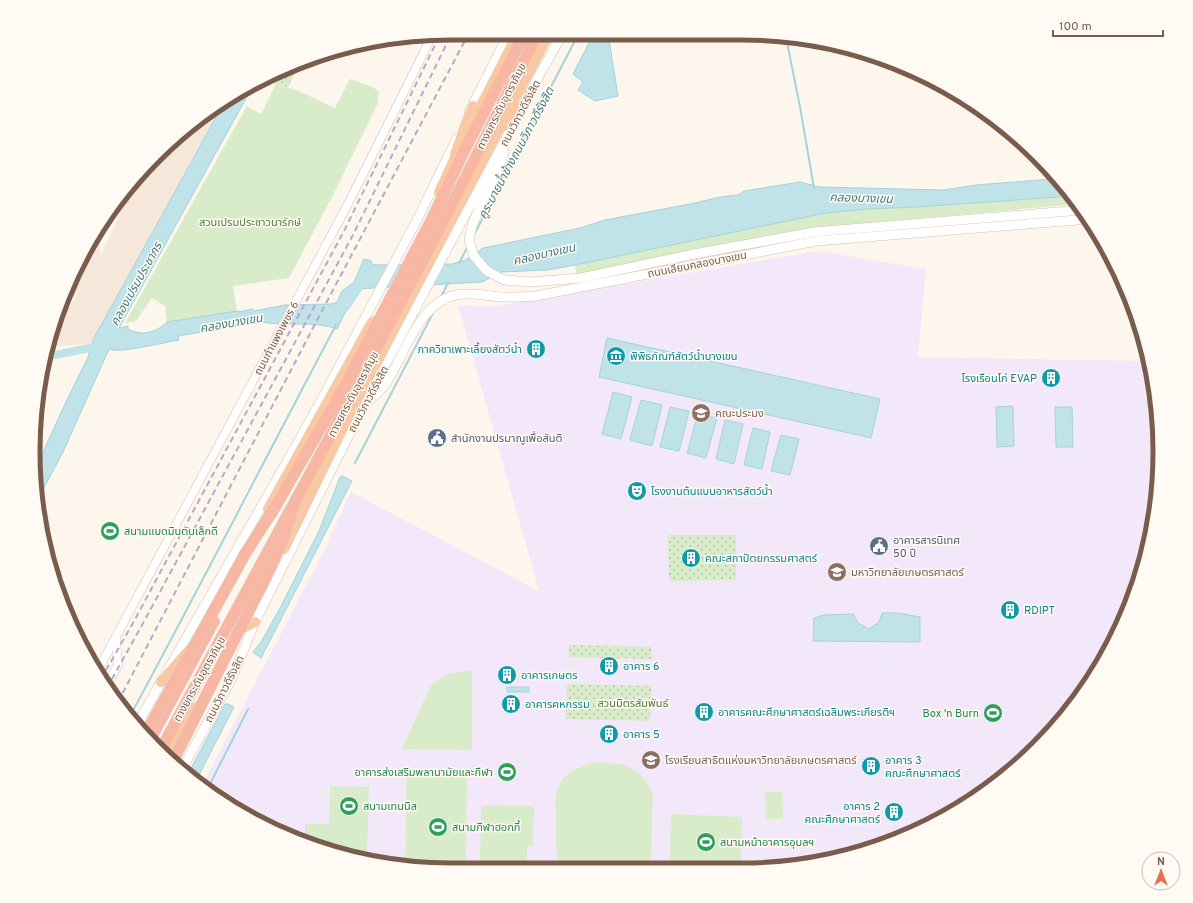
<svg xmlns="http://www.w3.org/2000/svg" width="1193" height="903" viewBox="0 0 1193 903" font-family="Overpass,'Noto Sans Thai',sans-serif">
<defs>
<pattern id="grass-dots" width="8" height="8" patternUnits="userSpaceOnUse"><rect width="8" height="8" fill="#d8ecc9"/><path d="M2 2h.1M6 6h.1" fill="none" stroke="#b4c2a5" stroke-width="1.8" stroke-linecap="round"/></pattern>
</defs>
<rect width="100%" height="100%" fill="#fdf6ec"/>
<polygon fill="#f5e8da" points="224,103 94,338 92,344 49,346 54,332 90,274 57,323 76,266 99,227 101,255 127,198 120,199 155,156"/>
<polygon fill="#f3e8fa" points="819,251 926,269 918,357 1149,361 1152,370 1160,451 1152,533 1128,611 1090,684 1038,747 974,799 901,838 796,866 397,866 292,838 219,800 202,785 323,553 351,492 539,591 458,305 489,307"/>
<g fill="url(#grass-dots)">
<polygon points="299,65 288,87 276,84 267,79"/>
<polygon points="668,535 736,535 736,580 669,581"/>
<polygon points="569,645 652,647 651,659 569,657"/>
<polygon points="567,684 651,686 650,721 566,719"/>
</g>
<g fill="#d8ecc9">
<polygon points="350,79 373,87 379,92 378,103 332,197 289,278 233,286 237,311 167,322 165,306 152,298 136,321 125,323 247,106 261,114 276,84 299,91 335,108"/>
<polygon points="1069,194 1077,204 869,223 797,232 577,276 575,265 826,213 867,209 917,207 1058,197"/>
<polygon points="472,670 472,750 402,749 431,685 448,674"/>
<path d="M599,762L625,765L636,771L646,781L653,795L651,857L646,866H560C555,850 556,838 556,820C556,811 554,798 557,790C564,771 582,765 599,762Z"/>
<polygon points="407,769 467,770 466,866 405,866"/>
<polygon points="330,786 369,787 367,859 305,842 305,824 329,824"/>
<polygon points="765,792 782,792 783,819 766,819"/>
<polygon points="481,805 534,806 533,846 527,846 527,866 480,866"/>
<polygon points="671,814 742,817 741,866 670,866"/>
</g>
<g fill="#bfe3e8" stroke="#a5d3da">
<polygon points="594,33 608,33 618,96 595,101 578,90 583,82 573,74"/>
<path d="M254,84L119,328L128,326V329C142,337 157,332 167,322L237,311V312L253,309L254,311L285,305L331,304L337,302L342,291L354,282L364,259L371,261L372,264L376,265L452,264L466,260L483,248L580,228L605,220L695,203L720,197L738,195L744,191L800,182L819,187L944,190L976,185L1040,180L1056,178L1069,194L1058,197L917,207L867,209L826,213L575,265L548,270L502,272L482,282L357,289L337,329C313,320 287,327 262,322L178,336L179,340C166,342 118,354 109,349L63,452L38,499L34,479L35,465L43,452L65,404L88,357L94,338L224,103L242,89Z"/>
<polygon points="607,338 880,399 871,438 599,377"/>
<polygon points="613,392 632,397 621,439 602,434"/>
<polygon points="641,400 662,405 652,446 630,440"/>
<polygon points="1013,406 1014,446 997,447 996,407"/>
<polygon points="670,407 689,411 679,451 660,447"/>
<polygon points="1055,407 1072,407 1073,447 1056,447"/>
<polygon points="698,414 717,418 706,458 687,453"/>
<polygon points="725,420 743,424 734,464 716,459"/>
<polygon points="753,428 770,432 762,469 744,465"/>
<polygon points="781,435 799,439 790,475 771,471"/>
<polygon points="343,476 352,481 261,658 253,652 261,642 280,608 319,531 340,477"/>
<polygon points="882,613 897,613 920,617 920,642 813,641 814,618 824,615 853,614 858,623 869,629 879,622"/>
<rect x="507" y="687" width="22" height="5"/>
<polygon points="225,704 228,704 234,707 196,781 188,774"/>
</g>
<g fill="none" stroke-linecap="round" stroke-linejoin="round">
<g stroke="#a5d3da" stroke-width="2">
<polyline points="786,37 800,107 814,188"/>
<polyline points="475,233 579,33"/>
<polyline points="459,263 468,246"/>
<polyline points="441,297 448,283"/>
<polyline points="355,463 433,313"/>
<path d="M130,716C200,587 267,455 336,325"/>
<polyline points="207,790 248,709"/>
</g>
<g stroke="#bfe3e8" stroke-width="8">
<polyline points="346,307 364,280"/>
<polyline points="45,357 100,346"/>
</g>
<defs>
<g id="tertiary">
<polyline points="97,672 348,204 432,36"/>
<polyline points="106,687 118,665 116,639"/>
</g>
<g id="secondary">
<polyline points="526,99 563,33"/>
<polyline points="469,112 509,33"/>
<polyline points="504,151 500,166 480,206 472,226 469,240 474,256 487,271 504,280 531,282 581,278 689,255 814,232 1082,210"/>
<path d="M369,401C374,396 380,391 384,386C405,357 417,303 456,295C471,292 487,296 502,297C513,297 524,297 536,296L816,241L1089,219"/>
<polyline points="137,725 161,682 284,467 323,397 419,216 457,138"/>
<polyline points="182,769 231,680 255,622 362,409 519,114"/>
</g>
<g id="trunk">
<polyline points="471,125 518,33"/>
<polyline points="507,126 530,93"/>
<polyline points="455,154 473,106"/>
<polyline points="439,192 459,149"/>
<polyline points="268,509 372,322"/>
<polyline points="284,549 350,414 549,33"/>
<polyline points="241,629 255,622"/>
<polyline points="161,682 190,649"/>
<polyline points="166,756 195,708"/>
</g>
<g id="motorway">
<polyline points="271,514 337,400 432,219 463,153 525,33"/>
<polyline points="150,740 214,621"/>
<polyline points="160,751 345,409 446,216 538,33"/>
</g>
</defs>
<use href="#tertiary" stroke="#d1beb0" stroke-width="9"/>
<use href="#secondary" stroke="#d6c0b0" stroke-width="10"/>
<use href="#trunk" stroke="#dad1cd" stroke-width="11"/>
<use href="#motorway" stroke="#dad1cd" stroke-width="12"/>
<use href="#tertiary" stroke="#fff" stroke-width="8"/>
<use href="#secondary" stroke="#fff" stroke-width="9"/>
<use href="#trunk" stroke="#f9c8a4" stroke-width="10"/>
<use href="#motorway" stroke="#f7b7a3" stroke-width="11"/>
<g stroke="#b9a8c9" stroke-width="2" stroke-dasharray="6 4" stroke-linecap="butt">
<polyline points="101,679 133,623 344,231 440,35"/>
<polyline points="107,688 141,627 353,235 452,33"/>
<polyline points="118,702 314,326 469,33"/>
</g>
<defs>
<g id="motorway-bridge">
<polyline points="145,735 245,554 275,507"/>
<polyline points="173,761 266,577 284,537 294,504"/>
</g>
</defs>
<use href="#motorway-bridge" stroke="#dad1cd" stroke-width="12" stroke-linecap="butt"/>
<use href="#motorway-bridge" stroke="#f7b7a3" stroke-width="11"/>
</g>
<defs>
<symbol id="building-disc" viewBox="-11 -11 22 22"><circle r="9.5" fill="#0f9aa8" stroke="#fffaf3"/><path d="M-4-6H4V6H1V3H-1V6H-4ZM-2.5-4.3h1.7v1.8h-1.7ZM.8-4.3h1.7v1.8H.8ZM-2.5-1h1.7V.8h-1.7ZM.8-1h1.7V.8H.8Z" fill="#fff"/></symbol>
<symbol id="museum-disc" viewBox="-11 -11 22 22"><circle r="9.5" fill="#0f9aa8" stroke="#fffaf3"/><path d="M0-6L6-3V-2H-6V-3ZM-5-1h2V3h-2ZM-1-1h2V3h-2ZM3-1h2V3H3ZM-6 4H6V6H-6Z" fill="#fff"/></symbol>
<symbol id="university-disc" viewBox="-11 -11 22 22"><circle r="9.5" fill="#8d6e63" stroke="#fffaf3"/><path d="M0-5L7-2L0 1L-7-2ZM-4 1L0 2.5L4 1V4Q0 6-4 4Z" fill="#fff"/></symbol>
<symbol id="civic-disc" viewBox="-11 -11 22 22"><circle r="9.5" fill="#5c6f8a" stroke="#fffaf3"/><path d="M-.6-6.5H3V-4.5H.6V-3L4-1V1h2V6H-6V1h2V-1L-.6-3ZM-1.2 2.5V6h2.4V2.5Z" fill="#fff"/></symbol>
<symbol id="theatre-disc" viewBox="-11 -11 22 22"><circle r="9.5" fill="#0f9aa8" stroke="#fffaf3"/><path d="M-5-5.5Q0-4 5-5.5V0Q5 5 0 6Q-5 5-5 0ZM-3.3-2.5H-1v1.5H-3.3ZM1-2.5H3.3v1.5H1ZM-2.8 1Q0 5.5 2.8 1Z" fill="#fff"/></symbol>
<symbol id="stadium-disc" viewBox="-11 -11 22 22"><circle r="9.5" fill="#2e9e5b" stroke="#fffaf3"/><path d="M0-5a6.5 5 0 1 0 0 10a6.5 5 0 1 0 0-10ZM-3.5-1.8h7v3.6h-7Z" fill="#fff"/></symbol>
<symbol id="school-disc" viewBox="-11 -11 22 22"><circle r="9.5" fill="#8d6e63" stroke="#fffaf3"/><path d="M0-5L7-2L0 1L-7-2ZM-4 1L0 2.5L4 1V4Q0 6-4 4Z" fill="#fff"/></symbol>
</defs>
<g fill-rule="evenodd">
<use href="#building-disc" x="525" y="338" width="22" height="22"/>
<use href="#museum-disc" x="605" y="345" width="22" height="22"/>
<use href="#building-disc" x="1040" y="367" width="22" height="22"/>
<use href="#university-disc" x="690" y="402" width="22" height="22"/>
<use href="#civic-disc" x="426" y="427" width="22" height="22"/>
<use href="#theatre-disc" x="626" y="480" width="22" height="22"/>
<use href="#stadium-disc" x="99" y="520" width="22" height="22"/>
<use href="#civic-disc" x="868" y="535" width="22" height="22"/>
<use href="#building-disc" x="680" y="547" width="22" height="22"/>
<use href="#university-disc" x="826" y="561" width="22" height="22"/>
<use href="#building-disc" x="999" y="599" width="22" height="22"/>
<use href="#building-disc" x="598" y="655" width="22" height="22"/>
<use href="#building-disc" x="496" y="664" width="22" height="22"/>
<use href="#building-disc" x="500" y="693" width="22" height="22"/>
<use href="#building-disc" x="693" y="701" width="22" height="22"/>
<use href="#stadium-disc" x="982" y="702" width="22" height="22"/>
<use href="#building-disc" x="598" y="723" width="22" height="22"/>
<use href="#school-disc" x="640" y="749" width="22" height="22"/>
<use href="#building-disc" x="860" y="755" width="22" height="22"/>
<use href="#stadium-disc" x="496" y="761" width="22" height="22"/>
<use href="#stadium-disc" x="338" y="795" width="22" height="22"/>
<use href="#building-disc" x="883" y="801" width="22" height="22"/>
<use href="#stadium-disc" x="427" y="816" width="22" height="22"/>
<use href="#stadium-disc" x="695" y="831" width="22" height="22"/>
</g>
<g text-anchor="middle" stroke-width="3" stroke-linejoin="round" paint-order="stroke">
<g font-size="11" fill="#7a5c4d" stroke="#fffaf3">
<text transform="translate(501 106) rotate(-63)" y="4">ทางยกระดับอุตราภิมุข</text>
<text transform="translate(520 113) rotate(-62)" y="4">ถนนวิภาวดีรังสิต</text>
<text transform="translate(697 264) rotate(-11)" y="4">ถนนเลียบคลองบางเขน</text>
<text transform="translate(276 338) rotate(-62)" y="4">ถนนกำแพงเพชร 6</text>
<text transform="translate(353 394) rotate(-62)" y="4">ทางยกระดับอุตราภิมุข</text>
<text transform="translate(368 399) rotate(-62)" y="4">ถนนวิภาวดีรังสิต</text>
<text transform="translate(199 679) rotate(-61)" y="4">ทางยกระดับอุตราภิมุข</text>
<text transform="translate(224 689) rotate(-63)" y="4">ถนนวิภาวดีรังสิต</text>
</g>
<g font-size="11" fill="#537a41" stroke="#fffaf3">
<text x="250" y="226">สวนเปรมประชาวนารักษ์</text>
<text x="633" y="707">สวนมิตรสัมพันธ์</text>
</g>
<g font-size="11" fill="#0d838f" stroke="#fffaf3" text-anchor="start">
<text x="522" y="353" text-anchor="end">ภาควิชาเพาะเลี้ยงสัตว์น้ำ</text>
<text x="630" y="360">พิพิธภัณฑ์สัตว์น้ำบางเขน</text>
<text x="1037" y="382" text-anchor="end">โรงเรือนไก่ EVAP</text>
<text x="651" y="495">โรงงานต้นแบบอาหารสัตว์น้ำ</text>
<text x="705" y="562">คณะสถาปัตยกรรมศาสตร์</text>
<text x="1024" y="614">RDIPT</text>
<text x="623" y="670">อาคาร 6</text>
<text x="521" y="679">อาคารเกษตร</text>
<text x="525" y="708">อาคารคหกรรม</text>
<text x="718" y="716">อาคารคณะศึกษาศาสตร์เฉลิมพระเกียรติฯ</text>
<text x="623" y="738">อาคาร 5</text>
<text x="885" y="764">อาคาร 3<tspan x="885" dy="13">คณะศึกษาศาสตร์</tspan></text>
<text x="880" y="810" text-anchor="end">อาคาร 2<tspan x="880" dy="13">คณะศึกษาศาสตร์</tspan></text>
</g>
<g font-size="11" fill="#785e54" stroke="#fffaf3" text-anchor="start">
<text x="715" y="417">คณะประมง</text>
<text x="851" y="576">มหาวิทยาลัยเกษตรศาสตร์</text>
<text x="665" y="764">โรงเรียนสาธิตแห่งมหาวิทยาลัยเกษตรศาสตร์</text>
</g>
<g font-size="11" fill="#4e5e75" stroke="#fffaf3" text-anchor="start">
<text x="451" y="442">สำนักงานปรมาณูเพื่อสันติ</text>
<text x="893" y="544">อาคารสารนิเทศ<tspan x="893" dy="13">50 ปี</tspan></text>
</g>
<g font-size="11" fill="#27864d" stroke="#fffaf3" text-anchor="start">
<text x="124" y="535">สนามแบดมินตันเล็กดี</text>
<text x="979" y="717" text-anchor="end">Box 'n Burn</text>
<text x="493" y="776" text-anchor="end">อาคารส่งเสริมพลานามัยและกีฬา</text>
<text x="363" y="810">สนามเทนนิส</text>
<text x="452" y="831">สนามกีฬาฮอกกี้</text>
<text x="720" y="846">สนามหน้าอาคารอุบลฯ</text>
</g>
<g font-size="12" font-style="italic" fill="#437c86" stroke="#fffaf3">
<text transform="translate(516 153) rotate(-62)" y="4">คูระบายน้ำข้างถนนวิภาวดีรังสิต</text>
<text transform="translate(861 198) rotate(2)" y="4">คลองบางเขน</text>
<text transform="translate(544 254) rotate(-13)" y="4">คลองบางเขน</text>
<text transform="translate(136 284) rotate(-61)" y="4">คลองเปรมประชากร</text>
<text transform="translate(231 323) rotate(-10)" y="4">คลองบางเขน</text>
</g>
</g>
<path d="M0 0H1193V903H0ZM451 40H742A411 411 0 0 1 1153 451V452A411 411 0 0 1 742 863H451A411 411 0 0 1 40 452V451A411 411 0 0 1 451 40Z" fill="#fffaf3" fill-rule="evenodd"/>
<path fill="none" stroke="#7a5c4d" stroke-width="5" d="M451 40H742A411 411 0 0 1 1153 451V452A411 411 0 0 1 742 863H451A411 411 0 0 1 40 452V451A411 411 0 0 1 451 40Z"/>
<g transform="translate(1161 871)"><circle r="19" fill="#fffaf3" stroke="#cabbb1"/>
<path d="M0-3L7 15L0 10L-7 15Z" fill="#e76f51"/>
<text y="-6" font-size="11" font-weight="bold" text-anchor="middle" fill="#7a5c4d">N</text>
</g>
<path d="M1053 30v6h110v-6" fill="none" stroke="#7a5c4d" stroke-width="2"/>
<text x="1059" y="30" font-size="12" fill="#7a5c4d" stroke="#fffaf3" stroke-width="3" paint-order="stroke">100 m</text>
</svg>
